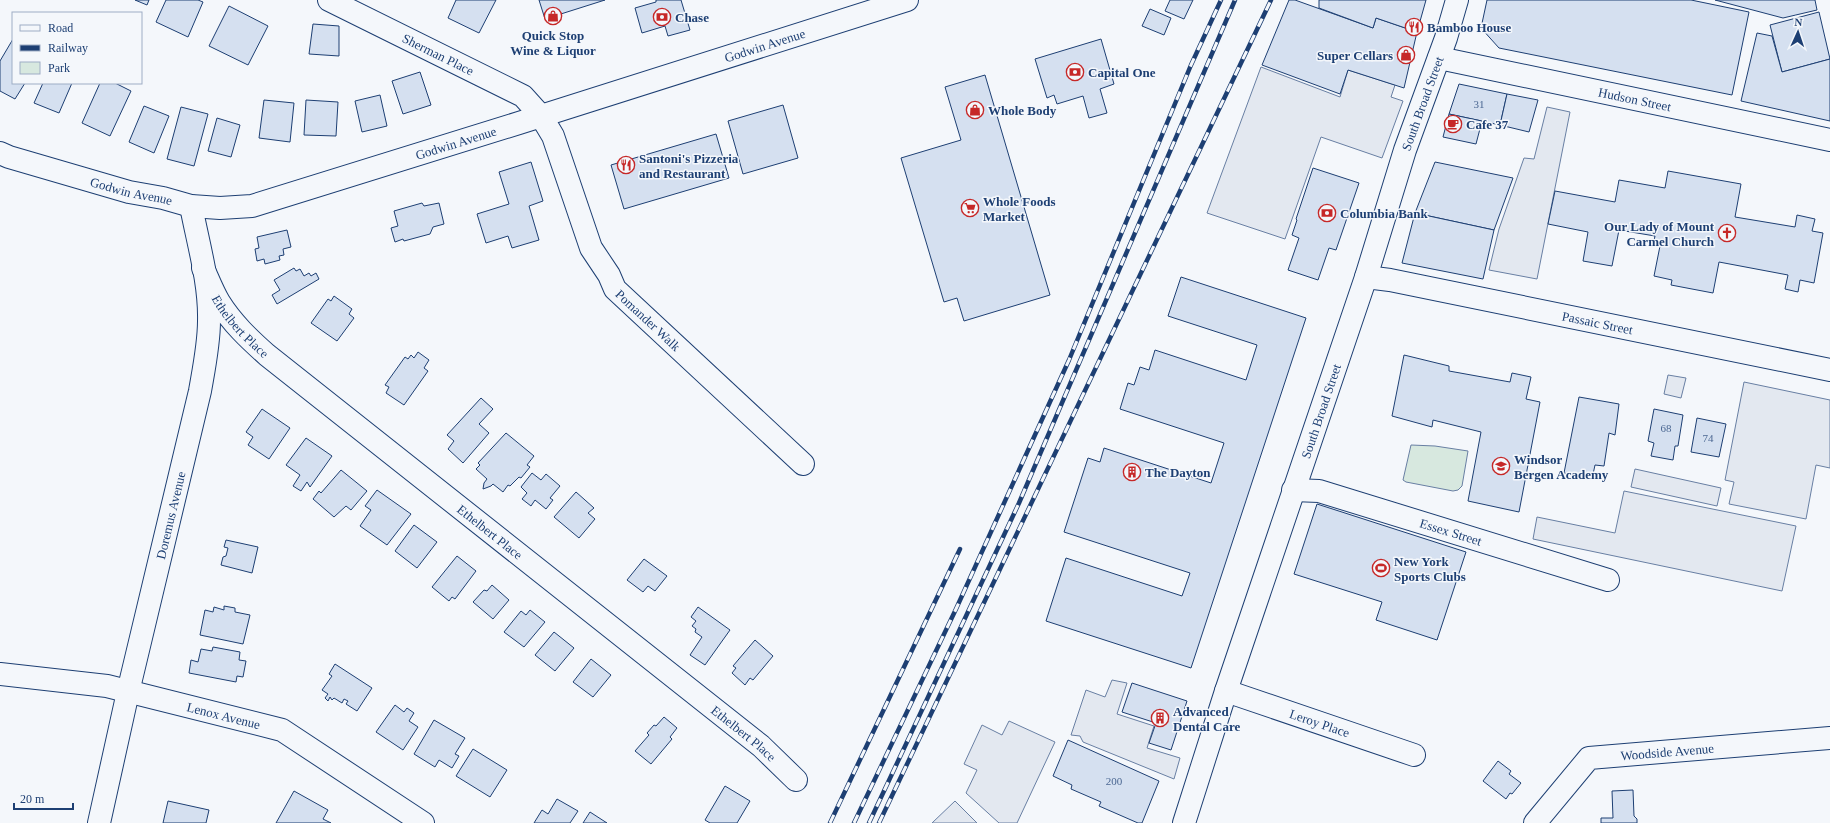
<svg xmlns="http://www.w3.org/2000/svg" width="1830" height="823" viewBox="0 0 1830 823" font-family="'Times New Roman',serif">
<rect width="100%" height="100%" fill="#f4f7fb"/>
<polygon fill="#d7e8df" stroke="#687fa3" points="1411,445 1435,446 1468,451 1462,486 1458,490 1453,491 1406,482 1403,480"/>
<g fill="#e3e8f0" stroke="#687fa3">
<polygon points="1261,67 1340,97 1348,70 1395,85 1391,97 1403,101 1382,158 1321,137 1285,239 1207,213"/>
<polygon points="1547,107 1570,112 1537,279 1489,270 1499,229 1524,158 1534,159"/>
<polygon points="1668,375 1686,378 1681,398 1664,394"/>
<polygon points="1744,382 1830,400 1830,468 1816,465 1806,519 1729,504 1734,482 1725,480"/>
<polygon points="1635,469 1721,488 1717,506 1631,487"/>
<polygon points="1624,491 1796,526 1782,591 1533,539 1537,517 1615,533"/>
<polygon points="1112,680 1127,683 1117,714 1154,726 1147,748 1180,758 1174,779 1083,742 1080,736 1071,735 1086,690 1105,697"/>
<polygon points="1009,721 1055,742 1017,823 999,823 966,793 977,770 964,764 982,725 1002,735"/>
<polygon points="955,801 977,823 932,823"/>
</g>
<g fill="#d5e0f0" stroke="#1d3f73">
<polygon points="135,0 149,0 147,5"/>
<polygon points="166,0 198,0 203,2 188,37 156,22"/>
<polygon points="456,0 496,0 479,33 448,18"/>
<polygon points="539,0 605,0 545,19"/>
<polygon points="656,0 681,0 690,30 668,36 665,26 642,33 635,8 656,2"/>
<polygon points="1170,0 1193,0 1184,19 1165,11"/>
<polygon points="1289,0 1295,0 1373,28 1376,18 1417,32 1404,88 1348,70 1340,94 1262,65"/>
<polygon points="1319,0 1426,0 1417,32 1376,18 1373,28 1319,8"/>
<polygon points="1487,0 1691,0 1749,12 1732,95 1499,48 1481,28"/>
<polygon points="1715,0 1815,0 1817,10 1783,18"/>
<polygon points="229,6 268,26 248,65 209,46"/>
<polygon points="1150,9 1171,18 1164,35 1142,26"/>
<polygon points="1819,12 1830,59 1782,72 1770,25"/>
<polygon points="313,24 339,26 339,56 309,54"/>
<polygon points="1757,33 1772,36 1782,72 1830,59 1830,121 1741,101"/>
<polygon points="13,39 13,83 25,83 15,99 0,91 0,61"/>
<polygon points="1101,39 1114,84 1100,89 1107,113 1089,118 1083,96 1057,104 1054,95 1047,98 1035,59"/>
<polygon points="420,72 431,105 403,114 392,81"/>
<polygon points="985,75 1050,295 964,321 957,298 944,302 901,158 961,140 945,87"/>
<polygon points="43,83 72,83 59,113 34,103"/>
<polygon points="100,83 115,83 131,91 110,136 82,123"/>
<polygon points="1459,84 1507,94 1500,125 1449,114"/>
<polygon points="1507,94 1538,100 1529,132 1500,125"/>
<polygon points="380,95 387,126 362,132 355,101"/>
<polygon points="264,100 294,103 290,142 259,138"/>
<polygon points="306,100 338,102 336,136 304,135"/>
<polygon points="783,105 798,158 743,174 728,121"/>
<polygon points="144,106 169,116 154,153 129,142"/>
<polygon points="181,107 208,114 194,166 167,159"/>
<polygon points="1449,114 1482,121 1476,144 1443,137"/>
<polygon points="217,118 240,125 231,157 208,151"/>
<polygon points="716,134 729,178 624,209 611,165"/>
<polygon points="531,162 543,201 529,206 539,240 512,248 508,236 486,243 477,214 509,204 499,172"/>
<polygon points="1435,162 1513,178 1494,230 1415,213"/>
<polygon points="1313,168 1359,183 1336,250 1329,248 1318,280 1288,270 1299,238 1292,235 1297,220 1296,219"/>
<polygon points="1668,171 1741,184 1735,217 1795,227 1797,215 1815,219 1812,231 1823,233 1814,283 1800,280 1798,292 1785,289 1788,275 1719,262 1713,293 1671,285 1672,280 1654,276 1660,246 1653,245 1655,236 1619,230 1612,266 1583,261 1588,232 1548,224 1555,191 1615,202 1619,180 1665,188"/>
<polygon points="422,203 424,206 439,203 444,224 433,227 430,234 404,241 403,239 395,242 391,228 398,226 394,211"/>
<polygon points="1415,213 1494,230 1483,279 1402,263"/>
<polygon points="287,230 291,247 283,249 284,255 279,256 280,260 265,264 264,259 257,261 255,249 259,248 257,237"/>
<polygon points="294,268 296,271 300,269 304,276 309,273 311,276 316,273 319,279 277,304 272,295 280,290 274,280"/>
<polygon points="1181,277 1306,318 1191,668 1046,621 1066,558 1182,596 1190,573 1064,532 1088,458 1100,462 1104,448 1211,483 1224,443 1120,409 1128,383 1134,385 1140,367 1149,370 1155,350 1246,380 1257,345 1168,316"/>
<polygon points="334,296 352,309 349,314 354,318 337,341 311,323 328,299 331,301"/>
<polygon points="418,352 429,360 424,368 428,371 404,405 386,393 389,387 385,385 405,357 408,359 411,355 414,358"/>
<polygon points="1404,355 1449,366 1449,371 1510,382 1512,373 1531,377 1526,399 1540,402 1519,512 1468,501 1481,432 1433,420 1432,427 1392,416"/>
<polygon points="1579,397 1619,404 1615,435 1609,433 1604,466 1595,465 1592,479 1564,473"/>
<polygon points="481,398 493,409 479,424 489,433 463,463 448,449 454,441 447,435"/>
<polygon points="262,409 290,428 269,459 248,445 253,437 246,432"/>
<polygon points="1654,409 1683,415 1678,446 1675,446 1673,460 1651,456 1654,443 1648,441"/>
<polygon points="1697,418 1726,424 1719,457 1691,452"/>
<polygon points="506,433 534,456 527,465 530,467 521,478 519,477 510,486 508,485 503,492 493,484 491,486 483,489 484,483 487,479 476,469 480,465 478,463"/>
<polygon points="306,438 332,456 310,487 307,482 301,491 293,486 300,475 286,465"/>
<polygon points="341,470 367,491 351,510 346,506 334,517 313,499 319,491 321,493"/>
<polygon points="532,473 541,480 546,474 560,486 550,498 553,500 546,509 535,500 531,506 522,499 527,493 521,487"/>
<polygon points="377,490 411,514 387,545 360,526 371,510 365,506"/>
<polygon points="576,492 594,508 588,513 595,519 579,538 554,517"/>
<polygon points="1317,504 1466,552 1437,640 1376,620 1382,602 1294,574"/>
<polygon points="414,525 437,542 417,568 395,551"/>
<polygon points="226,540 258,547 252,573 221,565 223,557 226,556 228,548 224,547"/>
<polygon points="457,556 476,571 455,599 452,597 449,601 432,587"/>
<polygon points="644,559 667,576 655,591 648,586 643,592 627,580"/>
<polygon points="492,585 509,600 493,619 473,602 484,590 487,591"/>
<polygon points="224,606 235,608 235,612 250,615 243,644 200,635 205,610 213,612 214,607 224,610"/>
<polygon points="698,607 730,630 705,665 690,655 702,637 695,632 696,629 692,626 696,621 691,617"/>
<polygon points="530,610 545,622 524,647 504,632 521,611 526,615"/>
<polygon points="554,632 574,648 555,671 535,655"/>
<polygon points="755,640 773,656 753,680 750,678 745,685 732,673 736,668 733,666"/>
<polygon points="213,647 240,652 239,660 246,661 243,677 237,676 236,682 189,673 191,660 198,662 201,649 212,651"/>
<polygon points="591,659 611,675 593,697 573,682"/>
<polygon points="335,664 372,688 357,711 346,704 348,701 344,699 342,703 334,698 332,700 330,697 328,701 325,698 328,694 322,690 332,676 329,674"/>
<polygon points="1132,683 1187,701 1171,750 1149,743 1156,723 1122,712"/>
<polygon points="395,705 404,712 407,708 414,713 409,721 418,727 403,750 376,732"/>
<polygon points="664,717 677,728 670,737 672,739 651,764 635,751 649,735 647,733 654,725 656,726"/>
<polygon points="434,720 465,738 455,754 459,756 452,768 439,760 435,767 414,754"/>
<polygon points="1068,740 1159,781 1142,823 1138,823 1099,806 1101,802 1071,789 1072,785 1053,776"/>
<polygon points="473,749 507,770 490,797 456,776"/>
<polygon points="1498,761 1511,771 1509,774 1521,783 1512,794 1510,793 1506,799 1483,781"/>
<polygon points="725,786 750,801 737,823 710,823 705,820"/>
<polygon points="1633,790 1634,816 1637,819 1637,823 1601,823 1601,818 1613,818 1612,791"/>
<polygon points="294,791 328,810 323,819 331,823 276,823"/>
<polygon points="557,799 578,811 570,823 534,823 542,810 548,814"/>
<polygon points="168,801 209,810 206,823 163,823"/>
<polygon points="590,812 607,823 583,823"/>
</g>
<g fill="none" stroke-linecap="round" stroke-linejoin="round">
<defs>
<g id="minor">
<path id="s1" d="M329,0L523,96L541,116L553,136L591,248L609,275L615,289L803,464"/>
<path id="s2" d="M1439,58L1830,140"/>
<path id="s3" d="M203,268C208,279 213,292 219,302C232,323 249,339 267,355L761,746L796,780"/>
<path id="s4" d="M1366,277L1390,280L1830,370"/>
<path id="s5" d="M1293,490L1319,491L1608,580"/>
<path id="s6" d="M0,674L107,686L282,730L423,823"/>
<path id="s7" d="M1226,691L1414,755"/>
<path id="s8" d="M99,823L128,692L200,391C204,368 209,344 209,321C210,283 198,243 191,206"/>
<path id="s9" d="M1184,823L1226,691L1366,277L1405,150L1446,38L1457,0"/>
<path id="s10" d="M1535,823L1589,758L1830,738"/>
</g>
<g id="major">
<path id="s11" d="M0,153L9,157L129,192L163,198L191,206L220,208L252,206L519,123L907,0"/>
</g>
</defs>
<use href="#minor" stroke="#1d3f73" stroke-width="24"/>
<use href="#major" stroke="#1d3f73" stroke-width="24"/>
<use href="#minor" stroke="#f4f7fb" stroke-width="22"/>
<use href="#major" stroke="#f4f7fb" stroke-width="22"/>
<defs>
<g id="rail">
<polyline points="830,823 960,549"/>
<polyline points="854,823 956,609 1069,360 1191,65 1221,0"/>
<polyline points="869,823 1019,503 1235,0"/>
<polyline points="879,823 1271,0"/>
</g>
</defs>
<use href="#rail" stroke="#1d3f73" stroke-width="4.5"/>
<use href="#rail" stroke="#f4f7fb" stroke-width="3" stroke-dasharray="9" stroke-linecap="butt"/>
</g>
<defs>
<symbol id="shop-ring" viewBox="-11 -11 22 22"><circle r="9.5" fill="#f4f7fb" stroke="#c62828" stroke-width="1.5"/><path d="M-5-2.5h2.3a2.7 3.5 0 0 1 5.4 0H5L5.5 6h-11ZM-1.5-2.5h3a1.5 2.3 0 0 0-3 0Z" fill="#c62828"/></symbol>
<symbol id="bank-ring" viewBox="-11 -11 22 22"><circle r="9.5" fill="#f4f7fb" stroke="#c62828" stroke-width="1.5"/><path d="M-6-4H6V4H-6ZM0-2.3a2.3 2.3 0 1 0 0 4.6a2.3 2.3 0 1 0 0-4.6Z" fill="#c62828"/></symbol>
<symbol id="restaurant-ring" viewBox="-11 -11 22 22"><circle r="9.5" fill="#f4f7fb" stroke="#c62828" stroke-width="1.5"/><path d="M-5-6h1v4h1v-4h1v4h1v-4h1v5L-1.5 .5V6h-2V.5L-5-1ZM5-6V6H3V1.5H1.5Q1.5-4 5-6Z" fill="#c62828"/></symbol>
<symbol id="cafe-ring" viewBox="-11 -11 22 22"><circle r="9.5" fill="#f4f7fb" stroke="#c62828" stroke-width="1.5"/><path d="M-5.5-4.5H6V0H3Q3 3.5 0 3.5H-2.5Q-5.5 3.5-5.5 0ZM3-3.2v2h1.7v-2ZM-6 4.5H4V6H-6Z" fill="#c62828"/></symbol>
<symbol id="supermarket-ring" viewBox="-11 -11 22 22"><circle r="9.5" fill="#f4f7fb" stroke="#c62828" stroke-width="1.5"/><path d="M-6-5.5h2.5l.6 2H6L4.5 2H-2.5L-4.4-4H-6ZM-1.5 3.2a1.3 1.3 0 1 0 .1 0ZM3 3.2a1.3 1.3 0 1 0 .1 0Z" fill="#c62828"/></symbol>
<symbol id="church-ring" viewBox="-11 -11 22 22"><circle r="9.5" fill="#f4f7fb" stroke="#c62828" stroke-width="1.5"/><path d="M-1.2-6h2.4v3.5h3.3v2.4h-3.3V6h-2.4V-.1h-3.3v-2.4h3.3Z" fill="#c62828"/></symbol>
<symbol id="school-ring" viewBox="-11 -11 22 22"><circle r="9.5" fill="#f4f7fb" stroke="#c62828" stroke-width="1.5"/><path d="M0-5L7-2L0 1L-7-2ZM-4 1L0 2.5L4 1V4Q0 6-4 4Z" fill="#c62828"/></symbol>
<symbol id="building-ring" viewBox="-11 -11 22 22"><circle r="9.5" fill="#f4f7fb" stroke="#c62828" stroke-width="1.5"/><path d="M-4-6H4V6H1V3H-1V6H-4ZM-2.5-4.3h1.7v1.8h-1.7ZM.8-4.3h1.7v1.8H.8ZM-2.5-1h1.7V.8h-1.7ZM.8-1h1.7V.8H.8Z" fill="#c62828"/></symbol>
<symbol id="stadium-ring" viewBox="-11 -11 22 22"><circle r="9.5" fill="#f4f7fb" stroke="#c62828" stroke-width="1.5"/><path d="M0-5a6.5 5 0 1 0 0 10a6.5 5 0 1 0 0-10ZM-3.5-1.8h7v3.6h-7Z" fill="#c62828"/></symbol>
</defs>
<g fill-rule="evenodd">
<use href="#shop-ring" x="543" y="6" width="20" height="20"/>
<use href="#bank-ring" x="652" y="7" width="20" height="20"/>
<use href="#restaurant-ring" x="1404" y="17" width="20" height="20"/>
<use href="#shop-ring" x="1396" y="45" width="20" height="20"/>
<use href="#bank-ring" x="1065" y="62" width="20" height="20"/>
<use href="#shop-ring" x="965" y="100" width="20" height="20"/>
<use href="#cafe-ring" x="1443" y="114" width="20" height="20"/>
<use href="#restaurant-ring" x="616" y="155" width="20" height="20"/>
<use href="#supermarket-ring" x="960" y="198" width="20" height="20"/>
<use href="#bank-ring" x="1317" y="203" width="20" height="20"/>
<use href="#church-ring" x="1717" y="223" width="20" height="20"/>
<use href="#school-ring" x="1491" y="456" width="20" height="20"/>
<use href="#building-ring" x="1122" y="462" width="20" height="20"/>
<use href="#stadium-ring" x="1371" y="558" width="20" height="20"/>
<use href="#building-ring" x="1150" y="708" width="20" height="20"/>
</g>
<g text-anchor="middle" stroke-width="3" stroke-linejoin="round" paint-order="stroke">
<g font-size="11" fill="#4b6792">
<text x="1479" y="108">31</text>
<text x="1666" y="432">68</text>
<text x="1708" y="442">74</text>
<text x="1114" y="785">200</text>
</g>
<g font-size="13" font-weight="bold" fill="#1d3f73" stroke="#f4f7fb" text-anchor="start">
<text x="675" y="22">Chase</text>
<text x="1427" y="32">Bamboo House</text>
<text x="553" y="40" text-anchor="middle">Quick Stop<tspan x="553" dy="15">Wine &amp; Liquor</tspan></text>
<text x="1393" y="60" text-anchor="end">Super Cellars</text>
<text x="1088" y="77">Capital One</text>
<text x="988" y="115">Whole Body</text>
<text x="1466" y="129">Cafe 37</text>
<text x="639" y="163">Santoni's Pizzeria<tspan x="639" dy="15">and Restaurant</tspan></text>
<text x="983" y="206">Whole Foods<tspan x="983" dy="15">Market</tspan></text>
<text x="1340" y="218">Columbia Bank</text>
<text x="1714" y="231" text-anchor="end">Our Lady of Mount<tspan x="1714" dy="15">Carmel Church</tspan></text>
<text x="1514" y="464">Windsor<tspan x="1514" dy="15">Bergen Academy</tspan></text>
<text x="1145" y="477">The Dayton</text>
<text x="1394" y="566">New York<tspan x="1394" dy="15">Sports Clubs</tspan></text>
<text x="1173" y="716">Advanced<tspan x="1173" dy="15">Dental Care</tspan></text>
</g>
<g font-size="13" fill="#1d3f73" stroke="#f4f7fb">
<text dy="5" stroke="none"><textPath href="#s11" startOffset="797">Godwin Avenue</textPath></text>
<text dy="5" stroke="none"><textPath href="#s1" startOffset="122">Sherman Place</textPath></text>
<text dy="5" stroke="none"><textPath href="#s2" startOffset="200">Hudson Street</textPath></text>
<text dy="5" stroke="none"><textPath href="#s9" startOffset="758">South Broad Street</textPath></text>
<text dy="5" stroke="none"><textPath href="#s11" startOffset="473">Godwin Avenue</textPath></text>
<text dy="5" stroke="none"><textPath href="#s11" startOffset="137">Godwin Avenue</textPath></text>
<text dy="5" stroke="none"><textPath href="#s1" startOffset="478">Pomander Walk</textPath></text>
<text dy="5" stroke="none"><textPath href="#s4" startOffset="236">Passaic Street</textPath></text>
<text dy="5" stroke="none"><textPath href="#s3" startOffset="70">Ethelbert Place</textPath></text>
<text dy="5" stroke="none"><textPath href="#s9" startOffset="434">South Broad Street</textPath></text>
<text dy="5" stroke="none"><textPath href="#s8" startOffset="316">Doremus Avenue</textPath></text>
<text dy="5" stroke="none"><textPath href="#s3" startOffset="394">Ethelbert Place</textPath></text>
<text dy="5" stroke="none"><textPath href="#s5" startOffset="164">Essex Street</textPath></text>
<text dy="5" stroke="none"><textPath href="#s6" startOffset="228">Lenox Avenue</textPath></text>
<text dy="5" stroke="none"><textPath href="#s7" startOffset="99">Leroy Place</textPath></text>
<text dy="5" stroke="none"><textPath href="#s3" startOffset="718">Ethelbert Place</textPath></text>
<text dy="5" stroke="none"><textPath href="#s10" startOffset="163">Woodside Avenue</textPath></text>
</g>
</g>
<rect x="12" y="12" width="130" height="72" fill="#f4f7fb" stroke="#9eadc5"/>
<rect x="20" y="25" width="20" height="6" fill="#f4f7fb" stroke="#9eadc5"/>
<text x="48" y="32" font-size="12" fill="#1d3f73">Road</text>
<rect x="20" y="45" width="20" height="6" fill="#1d3f73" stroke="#9eadc5"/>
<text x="48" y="52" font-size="12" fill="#1d3f73">Railway</text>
<rect x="20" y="62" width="20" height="12" fill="#d7e8df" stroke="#9eadc5"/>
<text x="48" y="72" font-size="12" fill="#1d3f73">Park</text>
<g transform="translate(1798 32) rotate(3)" stroke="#f4f7fb" stroke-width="3" paint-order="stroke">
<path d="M0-3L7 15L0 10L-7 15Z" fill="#1d3f73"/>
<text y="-6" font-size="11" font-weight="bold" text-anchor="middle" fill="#1d3f73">N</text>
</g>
<path d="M14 803v6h59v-6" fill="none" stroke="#1d3f73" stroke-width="2"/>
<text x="20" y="803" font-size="12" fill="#1d3f73" stroke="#f4f7fb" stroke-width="3" paint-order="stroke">20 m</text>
</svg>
